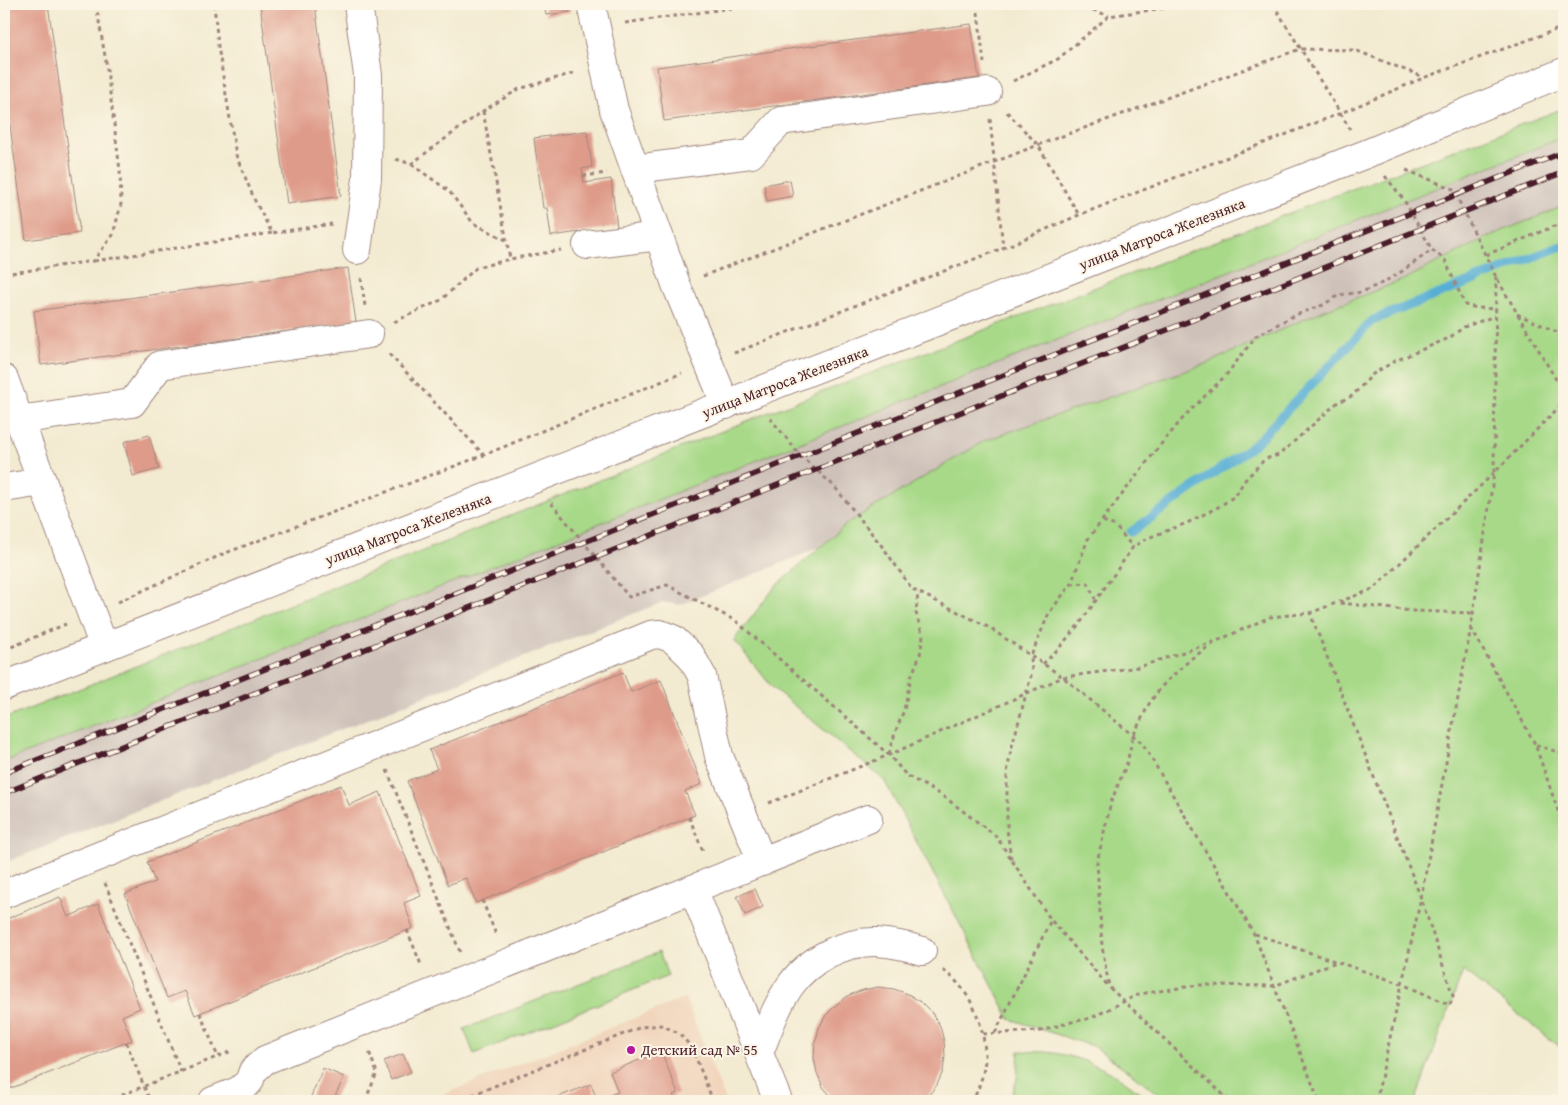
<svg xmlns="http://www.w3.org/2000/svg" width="1568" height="1105" viewBox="0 0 1568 1105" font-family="'Gentium Book Plus',serif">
<rect width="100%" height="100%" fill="#fcf5e5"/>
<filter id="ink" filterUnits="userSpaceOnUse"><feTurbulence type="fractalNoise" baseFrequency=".02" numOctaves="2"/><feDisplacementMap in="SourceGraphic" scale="10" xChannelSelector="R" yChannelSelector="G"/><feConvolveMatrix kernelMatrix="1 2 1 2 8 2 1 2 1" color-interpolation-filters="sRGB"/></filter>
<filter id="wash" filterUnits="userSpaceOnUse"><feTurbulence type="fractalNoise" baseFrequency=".0096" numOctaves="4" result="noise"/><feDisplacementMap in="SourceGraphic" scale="20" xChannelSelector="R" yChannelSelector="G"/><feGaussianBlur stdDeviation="1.12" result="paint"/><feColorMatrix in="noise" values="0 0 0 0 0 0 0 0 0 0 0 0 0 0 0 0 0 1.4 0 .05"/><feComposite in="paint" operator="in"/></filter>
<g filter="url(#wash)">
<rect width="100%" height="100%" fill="#f3ebd1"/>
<polygon fill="#f1d5bc" points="685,998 726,1101 427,1101"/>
<polygon fill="#cec1b9" points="1564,110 1564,240 680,605 663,602 4,863 4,726"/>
<g fill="#a7d988" stroke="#787c5a">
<polygon points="1564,108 1564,137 4,762 4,719 767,413"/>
<polygon points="1564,206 1564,1050 1463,971 1415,1101 1169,1101 1095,1047 1010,1019 884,780 772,687 734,640 775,587 849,522 986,440 1208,363 1322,311 1403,280 1492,235"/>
<polygon points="659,952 668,976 474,1054 464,1029"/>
<path d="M1019,1051C1030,1052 1043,1051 1054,1053C1088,1059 1124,1075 1148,1101H1010L1017,1079Z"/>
</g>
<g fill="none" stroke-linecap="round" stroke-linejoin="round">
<polyline stroke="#57aed4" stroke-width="9" points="1131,532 1255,444 1373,320 1564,245"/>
</g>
<g id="blocks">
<g fill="#df9b8a">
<polygon points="4,4 48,4 80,233 26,240 4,83"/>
<polygon points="260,4 315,4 341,196 287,204"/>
<polygon points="544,4 569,4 570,12 546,15"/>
<polygon points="971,24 979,78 664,121 657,67"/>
<polygon points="587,131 592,167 582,169 584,183 611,179 617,227 551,236 547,208 543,208 534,138"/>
<polygon points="790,180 793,196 767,201 764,185"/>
<polygon points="348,268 356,322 41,365 34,311"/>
<polygon points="149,435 159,469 133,476 124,442"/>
<polygon points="623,672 631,692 661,680 702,784 685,791 695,815 476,903 466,878 448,885 407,781 437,769 429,750"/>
<polygon points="341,785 349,805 380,792 421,896 404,903 413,928 195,1015 185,991 167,998 125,894 155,882 147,862"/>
<polygon points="755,889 763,907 745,915 737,896"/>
<polygon points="60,897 68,917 98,904 140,1008 122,1016 132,1040 4,1091 4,920"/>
<polygon points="878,987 894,989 908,994 921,1002 932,1013 940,1026 944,1041 945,1056 943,1071 937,1085 924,1101 835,1101 823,1087 817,1073 814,1058 815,1043 819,1028 826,1015 837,1004 849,995 863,990"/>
<polygon points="661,1051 678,1093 673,1095 676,1101 548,1101 591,1084 597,1100 618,1092 610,1072"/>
<polygon points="403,1054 411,1072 391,1080 384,1061"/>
<polygon points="323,1068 344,1077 333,1101 309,1101"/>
</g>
</g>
</g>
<g filter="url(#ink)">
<use href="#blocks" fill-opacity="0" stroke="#9e857e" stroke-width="1"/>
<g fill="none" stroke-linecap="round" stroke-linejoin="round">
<defs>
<g id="minor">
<polyline points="591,4 614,110 677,287 726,405"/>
<polyline points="635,169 751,154 781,121 987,92"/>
<polyline points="587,245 659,236"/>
<polyline points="357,250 367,179 368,75 358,4"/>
<polyline points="4,379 104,647"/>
<polyline points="19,420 132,403 160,365 369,334"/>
<polyline points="4,488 42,482"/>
<polyline points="4,686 1366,154 1564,72"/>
<polyline points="693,889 778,1101"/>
<polyline points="4,894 629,644 651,635 660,634 673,639 691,656 702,676 719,756 762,862"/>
<path d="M759,1053C768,1030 776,1006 790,986C808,960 844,941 876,942C892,943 907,946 922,951"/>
<polyline points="213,1101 238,1091 249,1082 253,1071 265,1060 868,819"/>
</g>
</defs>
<use href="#minor" stroke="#9e857e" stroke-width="30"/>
<g stroke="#9e857e" stroke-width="3" stroke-dasharray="4 4" stroke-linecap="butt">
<polyline points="214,4 218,46 236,155 255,201 272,233 332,224"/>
<polyline points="977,4 984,63"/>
<polyline points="1078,4 1109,16"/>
<polyline points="1273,4 1350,129"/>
<polyline points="1557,4 1558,10"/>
<polyline points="625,23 760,4"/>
<polyline points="1013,81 1058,59 1109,16 1192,4"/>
<polyline points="483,111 510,259"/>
<polyline points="1007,112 1038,145 1079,215"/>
<polyline points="990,119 1003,248"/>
<polyline points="396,159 411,164 449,191 473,223 508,241"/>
<polyline points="411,164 483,111 519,89 577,72"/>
<polyline points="1406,170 1453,189 1496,277 1561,388 1564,406"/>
<polyline points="583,176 607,173"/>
<polyline points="1385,176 1404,200 1432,250 1445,260 1465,305 1477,308 1495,309"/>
<polyline points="1486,255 1564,222"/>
<polyline points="94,261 272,233"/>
<polyline points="4,274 93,261 113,235 121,204 120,170 106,62 96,4"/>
<polyline points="703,276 1038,145 1300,49 1355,50 1423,77"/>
<polyline points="361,278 365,306"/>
<polyline points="1517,314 1564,335"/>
<polyline points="394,322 441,300 476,268 510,259 561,250"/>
<polyline points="734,353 1003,248 1079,215 1341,113 1423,78 1564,27"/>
<polyline points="389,354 484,455"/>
<polyline points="770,418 800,455 834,486 885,550 912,589 988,627 1063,677 1143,744 1254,934 1319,1101"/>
<polyline points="551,503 629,597 667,585 736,621 889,755 906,775 943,796 996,836 1051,920 1109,987"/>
<polyline points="1103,521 1115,526 1133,547"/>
<polyline points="1071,584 1088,583 1095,599"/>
<polyline points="118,602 223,554 484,455 682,373"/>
<polyline points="1340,603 1413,611 1473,613"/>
<polyline points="1471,628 1535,744 1564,828"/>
<polyline points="1214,643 1192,658 1164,684 1150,702 1133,736 1127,763 1111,802 1097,862 1102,946 1109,987 1230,1101"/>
<polyline points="4,650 66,624"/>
<polyline points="1043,664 1059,648 1081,622 1133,547 1148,538 1187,523 1220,506 1236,495 1244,481 1265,459 1279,455 1337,403 1352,396 1373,374 1395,361 1449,338 1464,327 1495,316"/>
<polyline points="1536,745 1564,754"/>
<polyline points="889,754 895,733 904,710 911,677 920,655 923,636 916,613 918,592"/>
<polyline points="387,770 460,952"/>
<polyline points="769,803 889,755 1063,677 1139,667 1219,640 1270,617 1310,613 1373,589 1494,473 1564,402"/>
<polyline points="689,817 704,854"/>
<polyline points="1011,859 1007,829 1007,773 1011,750 1032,672 1031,656 1049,613 1071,584 1088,539 1157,449 1184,417 1227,374 1256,336 1293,316 1323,305 1339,295 1362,292 1380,284 1398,274 1432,250"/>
<polyline points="105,883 181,1072"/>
<polyline points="482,900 497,937"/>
<polyline points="407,930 422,967"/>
<polyline points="1255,934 1402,984 1450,1005 1453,996 1421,898 1310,613"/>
<path d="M943,970C970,989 985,1024 985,1057C985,1072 979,1087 973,1101"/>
<polyline points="200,1013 218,1057"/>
<polyline points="995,1033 1051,920"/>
<polyline points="983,1034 1041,1031 1067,1023 1091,1018 1139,994 1199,985 1274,986 1336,962"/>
<polyline points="126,1042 150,1101"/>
<polyline points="107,1101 232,1051"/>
<polyline points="365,1101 377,1073 368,1049"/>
<polyline points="457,1101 641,1027 661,1025 679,1033 692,1048 713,1101"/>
<polyline points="1376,1101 1421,898 1471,627 1494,473 1496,277"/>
</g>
<use href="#minor" stroke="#fff" stroke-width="28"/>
<defs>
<g id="rail">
<polyline points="4,773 1564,152"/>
<polyline points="4,793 1564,172"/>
</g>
</defs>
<use href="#rail" stroke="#4a1f2b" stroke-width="5.5"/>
<use href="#rail" stroke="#fcf5e5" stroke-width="4" stroke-dasharray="11" stroke-linecap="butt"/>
</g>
</g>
<circle fill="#b5179e" stroke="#fcf5e5" stroke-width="2" cx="631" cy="1050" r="5"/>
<g text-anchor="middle" stroke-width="4" stroke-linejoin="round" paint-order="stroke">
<g font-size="15" fill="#4a1f2b" stroke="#fcf5e5">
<text transform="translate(1162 234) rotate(-21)" y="5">улица Матроса Железняка</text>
<text transform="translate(785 382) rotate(-21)" y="5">улица Матроса Железняка</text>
<text transform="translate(408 529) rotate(-21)" y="5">улица Матроса Железняка</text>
</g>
<g font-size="15" fill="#4a1f2b" stroke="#fcf5e5" text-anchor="start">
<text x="641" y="1055">Детский сад № 55</text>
</g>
</g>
<rect width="1568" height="1105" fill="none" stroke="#fcf5e5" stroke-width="20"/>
</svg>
